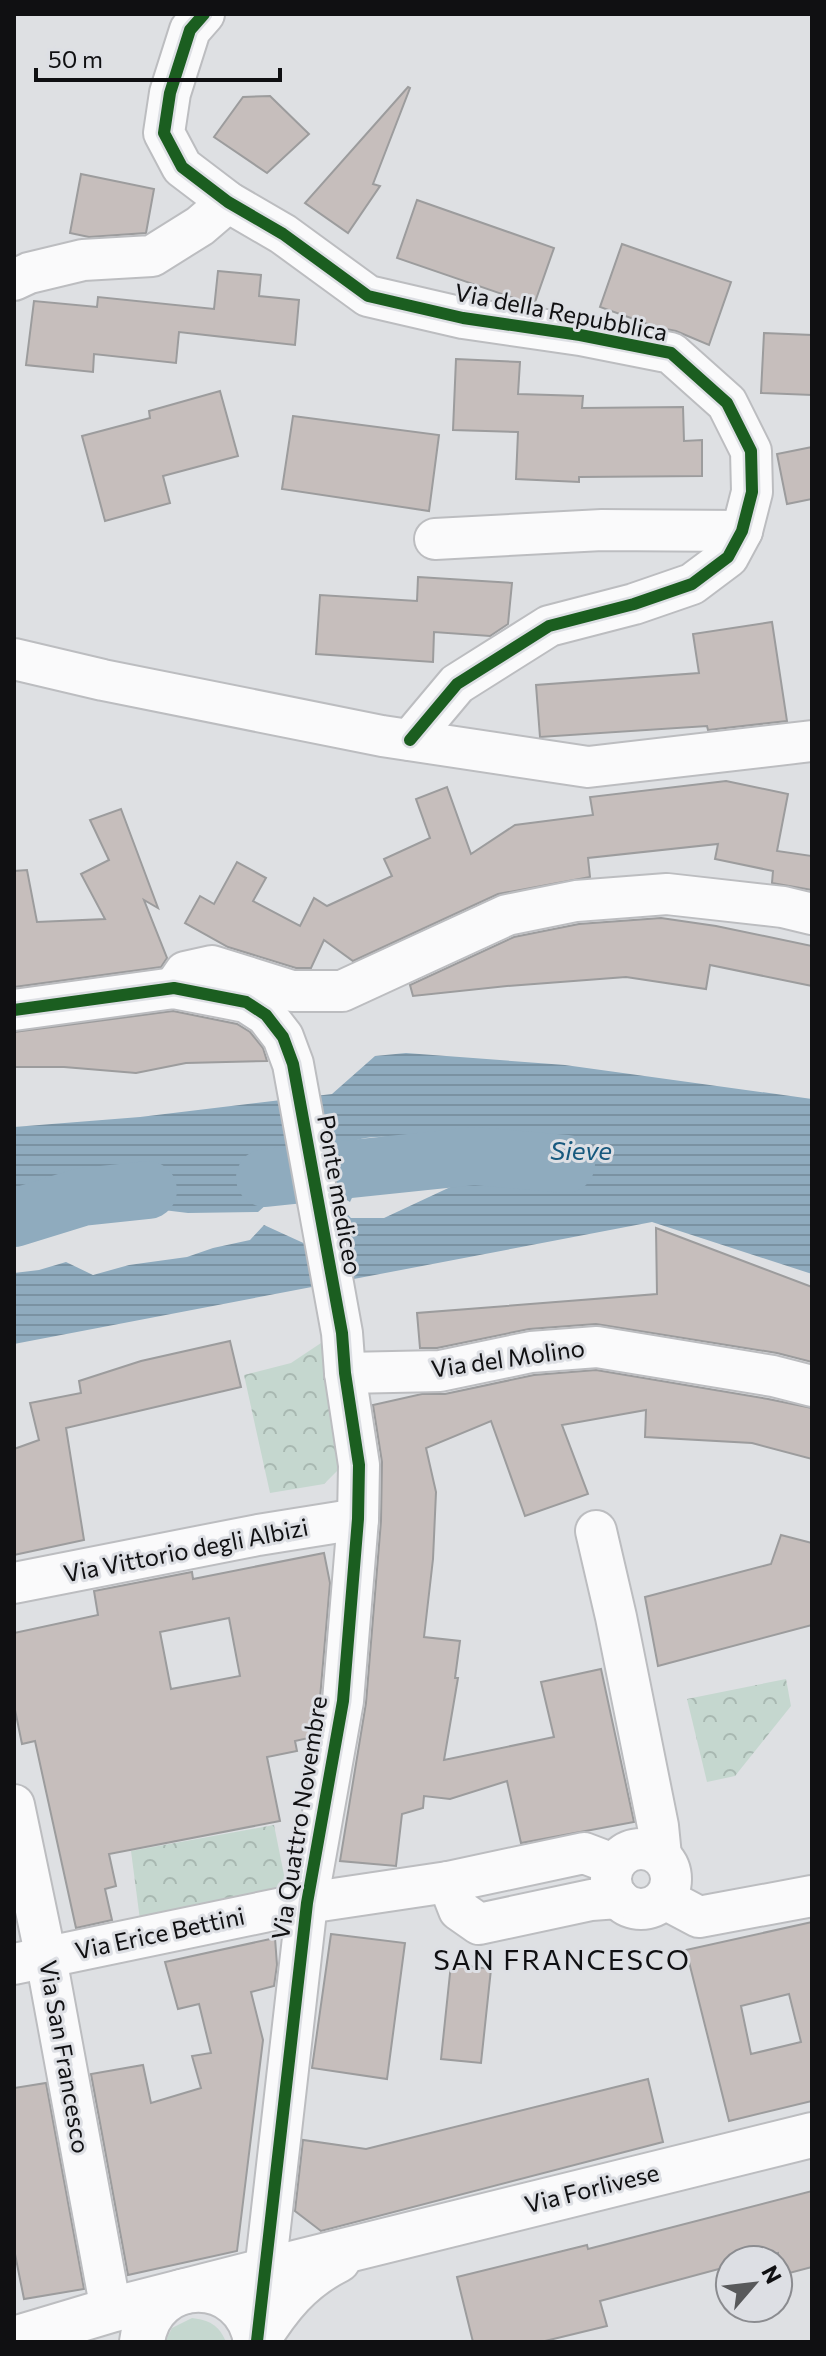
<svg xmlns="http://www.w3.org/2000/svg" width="826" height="2356" viewBox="0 0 826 2356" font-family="Commissioner,sans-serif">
<defs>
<pattern id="park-crowns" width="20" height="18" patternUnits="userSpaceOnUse" patternTransform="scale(2)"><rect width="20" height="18" fill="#c5d7cf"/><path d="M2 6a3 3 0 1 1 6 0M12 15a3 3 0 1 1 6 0" fill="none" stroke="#a8b8b1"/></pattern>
<pattern id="water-rules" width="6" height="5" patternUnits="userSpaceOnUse" patternTransform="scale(2)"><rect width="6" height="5" fill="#8fabbe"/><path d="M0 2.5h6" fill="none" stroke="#7a92a2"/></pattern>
</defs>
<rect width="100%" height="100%" fill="#dee0e3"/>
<path fill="#c5d7cf" d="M192,2318C209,2320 219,2325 226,2342H165L172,2328Z"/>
<g fill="url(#park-crowns)">
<polygon points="324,1341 341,1446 338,1470 324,1484 270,1493 244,1375 291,1363"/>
<polygon points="786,1679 791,1706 735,1776 707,1782 687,1699"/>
<polygon points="274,1825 286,1885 282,1890 140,1920 131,1851"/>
</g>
<path fill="url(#water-rules)" d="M406,1053L565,1065L812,1099V1274L652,1222L14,1344V1273L39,1270L66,1262L93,1275L129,1265L187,1257L213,1248L250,1240L264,1225L310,1246L342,1209L351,1218H384L474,1176L499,1171C493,1163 487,1153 480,1146C466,1133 427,1131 412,1140C384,1135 364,1135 338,1147L337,1162L359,1183L350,1202L302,1173L258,1212L188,1213L155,1209L86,1208L63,1199L14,1205V1127L140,1117L332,1094L375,1056Z"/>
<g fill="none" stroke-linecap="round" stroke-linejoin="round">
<g stroke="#8fabbe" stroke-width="58">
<polyline points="265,1178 475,1156 566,1164"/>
<polyline points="14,1218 82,1197 148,1190"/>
</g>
</g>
<g fill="#c6bebc" stroke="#9c9c9d" stroke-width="2" fill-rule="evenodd">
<polygon points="408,87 410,88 373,184 380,186 348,233 305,203"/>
<polygon points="270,96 309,134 267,173 214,137 243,97"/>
<polygon points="81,174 154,189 146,233 89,237 70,233"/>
<polygon points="417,200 554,248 534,305 397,258"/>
<polygon points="622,244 731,282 709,345 676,331 656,327 600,307"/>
<polygon points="218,271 261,275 259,296 299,300 295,345 179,332 176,363 94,354 93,372 26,365 34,301 97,307 98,297 214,309"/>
<polygon points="764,333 812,335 812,395 761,393"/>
<polygon points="456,359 520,362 518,394 583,396 582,408 683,407 684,441 702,440 702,476 579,477 579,482 516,479 518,432 453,430"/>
<polygon points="220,391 238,456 163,476 170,503 105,521 82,436 150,418 149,411"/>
<polygon points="293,416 439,435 429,511 282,489"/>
<polygon points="812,447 812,499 787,504 777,454"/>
<polygon points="418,577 512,583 508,624 490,636 434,632 433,662 316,654 320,595 417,601"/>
<polygon points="772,622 787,721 708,730 707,726 540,737 536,685 699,673 693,634"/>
<polygon points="726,781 788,794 777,851 812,856 812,890 772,883 773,871 715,859 718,844 588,858 590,877 498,894 353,961 324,940 311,968 296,968 228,947 185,923 200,896 214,904 237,862 266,878 253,901 300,926 314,898 327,906 392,876 384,859 430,838 416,799 447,787 471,854 515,825 593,815 590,797"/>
<polygon points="121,809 158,908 144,900 167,958 161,967 14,987 14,871 27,870 37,922 105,919 81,874 109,860 90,820"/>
<polygon points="661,918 716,926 812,946 812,986 710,965 706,989 626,977 507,986 413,996 410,985 514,937 579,924"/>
<polygon points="173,1011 237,1024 250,1032 263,1048 267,1061 186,1063 136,1073 64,1067 14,1067 14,1032"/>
<polygon points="656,1228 812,1287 812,1362 777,1353 596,1324 529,1329 437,1348 420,1348 417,1313 657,1294"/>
<polygon points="230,1341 241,1387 66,1428 84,1540 14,1555 14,1449 39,1440 30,1403 81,1393 79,1381 141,1361"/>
<polygon points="596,1370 768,1399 812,1408 812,1459 752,1443 645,1437 646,1410 562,1425 588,1494 525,1516 491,1421 426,1448 436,1492 433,1559 424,1637 460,1641 455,1678 458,1678 444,1760 554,1737 541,1682 601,1669 634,1822 521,1843 507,1781 450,1799 424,1796 423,1808 402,1814 396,1866 340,1861 366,1703 381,1521 382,1462 373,1405 422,1394 445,1394 534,1375"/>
<polygon points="781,1535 812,1543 812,1625 658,1666 645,1597 771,1564"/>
<path d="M324,1553L330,1583L320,1698L313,1737L295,1741L297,1751L267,1757L280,1821L109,1854L116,1886L105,1889L112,1920L76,1928L35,1741L22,1744L14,1705V1633L98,1615L94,1591L192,1572L193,1579ZM229,1618L240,1676L171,1689L160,1632Z"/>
<path d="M812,1922V2101L729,2121L686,1950ZM789,1994L801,2042L751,2054L741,2006Z"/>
<polygon points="331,1934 405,1943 387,2079 312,2068"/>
<polygon points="275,1938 277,1965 274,1986 251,1992 263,2040 237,2251 128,2275 91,2074 143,2065 151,2103 201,2088 192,2056 211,2053 199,2004 178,2009 165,1962"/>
<polygon points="451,1964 491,1969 481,2063 441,2059"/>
<polygon points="648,2079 663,2142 321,2231 295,2211 303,2140 366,2149"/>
<polygon points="46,2083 84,2289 24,2299 14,2249 14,2088"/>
<polygon points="812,2191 812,2267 778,2276 778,2253 751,2260 730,2260 730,2266 600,2301 607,2326 541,2342 473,2342 457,2277 587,2245 588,2249"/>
</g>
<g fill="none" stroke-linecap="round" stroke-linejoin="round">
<defs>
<g id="minor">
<polyline points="204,14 190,30 170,93 164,133 182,167 228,202 283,234 368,296 463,318 580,335 671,353 727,403 751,451 752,492 742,531 728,557 692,584 634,604 549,626 457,684 410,740"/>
<polyline points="14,280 29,273 83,260 152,256 200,226 228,202"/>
<polyline points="435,539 602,530 742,531"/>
<polyline points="14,659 103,680 382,736 588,767 812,741"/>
<polyline points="174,988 185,972 212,966 292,991 342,991 507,915 576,901 667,894 783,907 812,914"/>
<polyline points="14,1010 174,988 246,1002 266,1015 283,1037 293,1064 342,1333 345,1373 359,1465 358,1519 343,1701 307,1903 265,2271"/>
<polyline points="345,1373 440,1371 531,1352 597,1347 773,1376 812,1386"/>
<polyline points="596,1531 616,1617 658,1826 661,1856"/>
<polyline points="14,1583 258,1535 358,1519"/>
<polyline points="14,1805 46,1958 111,2310"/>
<circle cx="641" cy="1879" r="30"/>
<polyline points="448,1882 459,1910 479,1924 591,1900 618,1898"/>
<polyline points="665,1899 699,1917 812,1896"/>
<polyline points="14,1964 307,1903 448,1882 584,1853 613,1864"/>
</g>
<g id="tertiary">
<polyline points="14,2339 111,2310 283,2266 812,2135"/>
<path d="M257,2341C279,2306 300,2279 338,2260"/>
<path d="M142,2342C151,2272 246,2273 256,2342"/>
</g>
</defs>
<use href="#minor" stroke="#bcbdc0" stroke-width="44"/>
<use href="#tertiary" stroke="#bcbdc0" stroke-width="48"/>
<use href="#minor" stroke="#fafafb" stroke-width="40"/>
<use href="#tertiary" stroke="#fafafb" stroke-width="44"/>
<defs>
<g id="cycleway">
<polyline points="204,14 190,30 170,93 164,133 182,167 228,202 283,234 368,296 463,318 580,335 671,353 727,403 751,451 752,492 742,531 728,557 692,584 634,604 549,626 457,684 410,740"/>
<polyline points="14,1010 174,988 246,1002 266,1015 283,1037 293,1064 342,1333 345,1373 359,1465 358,1519 343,1701 307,1903 257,2341"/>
</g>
</defs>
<use href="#cycleway" stroke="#dddfe4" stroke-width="17"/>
<use href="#cycleway" stroke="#1b5e20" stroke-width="12"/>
</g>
<g text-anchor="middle" stroke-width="6" stroke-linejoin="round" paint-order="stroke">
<g font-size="24" fill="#101012" stroke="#dddfe4">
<text transform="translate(561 313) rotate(11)" y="8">Via della Repubblica</text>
<text transform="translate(339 1195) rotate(80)" y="8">Ponte mediceo</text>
<text transform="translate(508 1359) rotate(-8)" y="8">Via del Molino</text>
<text transform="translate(186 1551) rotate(-11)" y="8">Via Vittorio degli Albizi</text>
<text transform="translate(300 1818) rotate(-81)" y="8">Via Quattro Novembre</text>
<text transform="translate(160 1934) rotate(-12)" y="8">Via Erice Bettini</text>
<text transform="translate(64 2057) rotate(80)" y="8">Via San Francesco</text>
<text transform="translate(592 2189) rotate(-14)" y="8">Via Forlivese</text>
</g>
<g font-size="26" font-style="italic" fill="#17597e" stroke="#dddfe4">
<text x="581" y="1160">Sieve</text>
</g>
<g font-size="28" letter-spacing="2" fill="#101012" stroke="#dddfe4">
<text x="562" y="1970">SAN FRANCESCO</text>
</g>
</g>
<rect width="826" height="2356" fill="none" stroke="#101012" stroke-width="32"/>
<g transform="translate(754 2284) rotate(62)"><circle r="38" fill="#dddfe4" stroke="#8b8c90" stroke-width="2"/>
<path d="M0-6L14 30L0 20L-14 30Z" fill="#58595b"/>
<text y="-12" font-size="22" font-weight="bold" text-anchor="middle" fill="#101012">N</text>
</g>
<path d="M36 68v12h244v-12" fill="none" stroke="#101012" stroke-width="4"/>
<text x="48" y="68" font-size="24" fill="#101012" stroke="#dddfe4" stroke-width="6" paint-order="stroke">50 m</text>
</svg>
